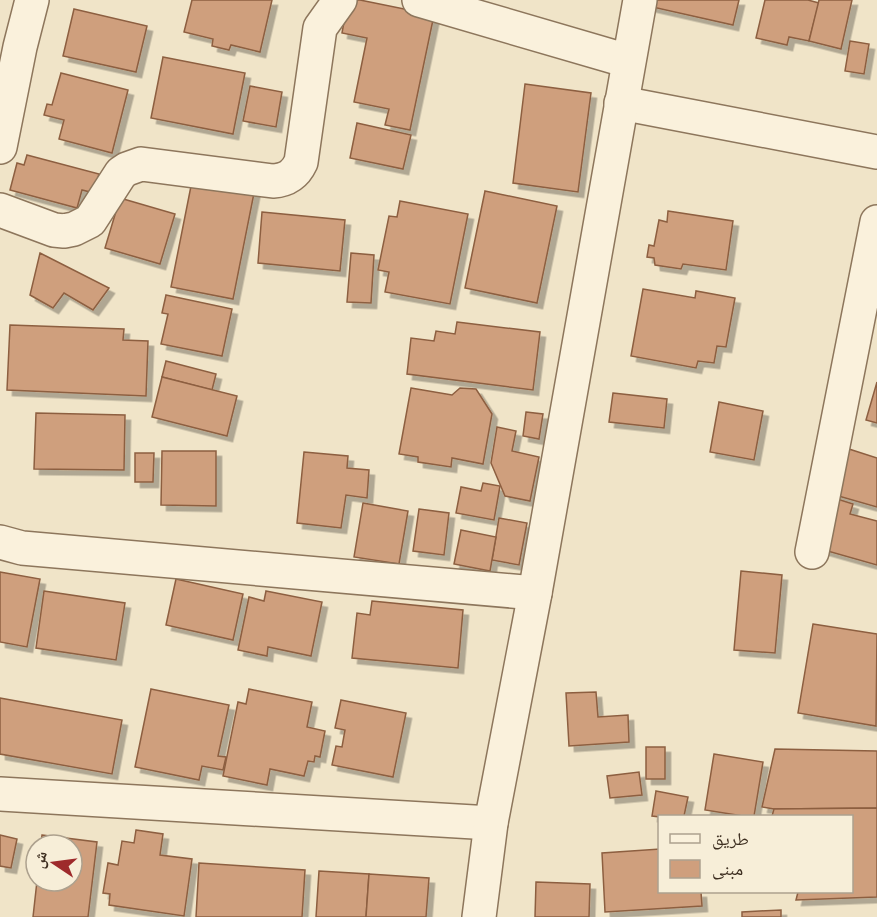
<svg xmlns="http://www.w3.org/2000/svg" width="877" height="917" viewBox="0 0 877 917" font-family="'Roboto Serif','Noto Naskh Arabic',serif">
<defs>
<filter id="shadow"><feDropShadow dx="5.5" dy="5.5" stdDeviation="0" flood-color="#0004"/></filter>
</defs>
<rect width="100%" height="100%" fill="#f0e4c8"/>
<g fill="#cf9f7d" stroke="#8d5f41" stroke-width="1.5" filter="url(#shadow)">
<polygon points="192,0 272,0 260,52 231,45 229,50 212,46 213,39 184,32"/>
<polygon points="348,0 360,0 434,15 410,130 385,125 389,109 354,102 367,38 342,33"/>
<polygon points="649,0 739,0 733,25 648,6"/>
<polygon points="765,0 808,0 819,3 809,41 789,37 787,45 756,38"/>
<polygon points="819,0 852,0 841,49 809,41"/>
<polygon points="74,9 147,26 136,72 63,56"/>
<polygon points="850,41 869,44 864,74 845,71"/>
<polygon points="163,57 245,73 233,134 151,118"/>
<polygon points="61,73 128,90 112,153 59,139 64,120 44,115 47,104 52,105"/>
<polygon points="525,84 591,93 578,192 513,183"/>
<polygon points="250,86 282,92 276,127 243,121"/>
<polygon points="357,123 411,135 403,169 350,158"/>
<polygon points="27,155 99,174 94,193 82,190 77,208 10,190 17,163 24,165"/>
<polygon points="193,176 255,188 233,299 171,287"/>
<polygon points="485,191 557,206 537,303 465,288"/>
<polygon points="120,198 175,214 160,264 105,248"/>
<polygon points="400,201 468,214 450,304 385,292 389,272 378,270 389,216 397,217"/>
<polygon points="668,211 733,221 726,270 683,264 681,269 655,265 654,258 647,257 649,245 654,246 659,220 667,222"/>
<polygon points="262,212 345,220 340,271 258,263"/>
<polygon points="40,253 109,288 93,310 64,293 53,308 30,295"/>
<polygon points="351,253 374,255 371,303 347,302"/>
<polygon points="643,289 695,298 696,291 735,298 726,347 717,346 714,363 698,361 696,368 631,356"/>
<polygon points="166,295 232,309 222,356 161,344 168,314 162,313"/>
<polygon points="457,322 540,332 533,390 407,374 411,338 434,341 436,331 455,334"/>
<polygon points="10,325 124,329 123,340 148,341 146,396 7,390"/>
<polygon points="166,361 216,374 212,390 162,377"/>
<polygon points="162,377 237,396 227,436 152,417"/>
<polygon points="877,382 877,423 866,420"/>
<polygon points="411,388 452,395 460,388 476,389 492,414 483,464 452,458 451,467 418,462 418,457 399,454"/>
<polygon points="613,393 667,399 664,428 609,422"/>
<polygon points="719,402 763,411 754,460 710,452"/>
<polygon points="526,412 543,414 539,439 523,436"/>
<polygon points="36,413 125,415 124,470 34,469"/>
<polygon points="497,427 516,431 512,451 539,457 530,501 505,496 491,463"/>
<polygon points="849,449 877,458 877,507 835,495"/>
<polygon points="162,451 216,451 216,506 161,505"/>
<polygon points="304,452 348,456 347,468 369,470 367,498 346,495 341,528 297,523"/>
<polygon points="135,453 154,453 153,482 135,482"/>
<polygon points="483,483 500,486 494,520 456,513 461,487 481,491"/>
<polygon points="834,498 853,504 850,514 877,521 877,565 817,548"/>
<polygon points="363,503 408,511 399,564 354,557"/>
<polygon points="419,509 449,513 444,555 413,551"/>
<polygon points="499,518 527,523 519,565 492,560"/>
<polygon points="461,530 496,537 490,571 454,564"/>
<polygon points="741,571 782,575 775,653 734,650"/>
<polygon points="0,572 40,579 27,647 0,642"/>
<polygon points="176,579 243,594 233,640 166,625"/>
<polygon points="44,591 125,603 116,660 36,648"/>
<polygon points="266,591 322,602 311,656 268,647 267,656 238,650 249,597 264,601"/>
<polygon points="372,601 463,610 458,668 352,658 357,613 370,615"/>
<polygon points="813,624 877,634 876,726 798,713"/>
<polygon points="151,689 229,705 218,756 226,757 223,770 202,766 199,780 135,767"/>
<polygon points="249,689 312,702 307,727 325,731 320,757 315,756 314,762 308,761 304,776 270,769 267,785 223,776 238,702 246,704"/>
<polygon points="596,692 598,717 628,715 629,742 569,746 566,693"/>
<polygon points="0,698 122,720 112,774 0,754"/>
<polygon points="341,700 406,713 393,777 332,765 336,746 342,747 345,730 335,728"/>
<rect x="646" y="747" width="19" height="32"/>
<polygon points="775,749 877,751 877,808 774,809 762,807"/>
<polygon points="714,754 763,762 754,816 743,816 705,810"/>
<polygon points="639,772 642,795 610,798 607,776"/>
<polygon points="656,791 688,797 684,816 660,817 652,816"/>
<polygon points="877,808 877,897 796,900 798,892 852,892 852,816 772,816 774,809"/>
<polygon points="136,830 163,834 160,855 192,859 184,916 109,905 110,894 103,893 108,863 118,865 122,841 134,843"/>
<polygon points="0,835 17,839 11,868 0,866"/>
<polygon points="42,835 97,842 88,917 33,917 37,881 72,881 72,845 41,845"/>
<polygon points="660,849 660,892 701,892 702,906 605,912 602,853"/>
<polygon points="199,863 305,870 302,917 196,917"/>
<polygon points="319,871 369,874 366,917 316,917"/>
<polygon points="369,874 429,878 426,917 366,917"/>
<polygon points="536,882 590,884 589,917 535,917"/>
<polygon points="781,910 781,917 742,917 742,912"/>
</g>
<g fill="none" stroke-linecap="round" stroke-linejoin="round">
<defs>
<g id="minor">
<polyline points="419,0 628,61"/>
<polyline points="621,103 877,152"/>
<polyline points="0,147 20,47 32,0"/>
<path d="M0,210L54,230L64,231L74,229L90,221L121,173L127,169L141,164L273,181C287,180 295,175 301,162L320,28L340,0"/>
<polyline points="0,542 22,548 535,593"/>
<polyline points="812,552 877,222"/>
<polyline points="0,794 491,823"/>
<polyline points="479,917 491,823 535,593 640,0"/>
</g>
</defs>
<use href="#minor" stroke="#8d765c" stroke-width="36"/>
<use href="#minor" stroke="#faf1dc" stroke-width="33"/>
</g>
<rect x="658" y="815" width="195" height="78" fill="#f7eed8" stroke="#ada18e" stroke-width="1.5"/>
<rect x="670" y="834" width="30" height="9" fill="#faf1dc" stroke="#ada18e" stroke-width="1.5"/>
<text x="712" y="845" font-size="18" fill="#3d2e20">طريق</text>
<rect x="670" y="860" width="30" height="18" fill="#cf9f7d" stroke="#ada18e" stroke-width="1.5"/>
<text x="712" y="875" font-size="18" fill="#3d2e20">مبنى</text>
<g transform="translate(54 863) rotate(283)"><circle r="28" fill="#f7eed8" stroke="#ada18e" stroke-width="1.5"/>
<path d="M0-4.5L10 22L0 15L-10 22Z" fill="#9e2a2b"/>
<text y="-9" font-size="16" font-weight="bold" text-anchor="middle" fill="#3d2e20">ش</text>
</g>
</svg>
